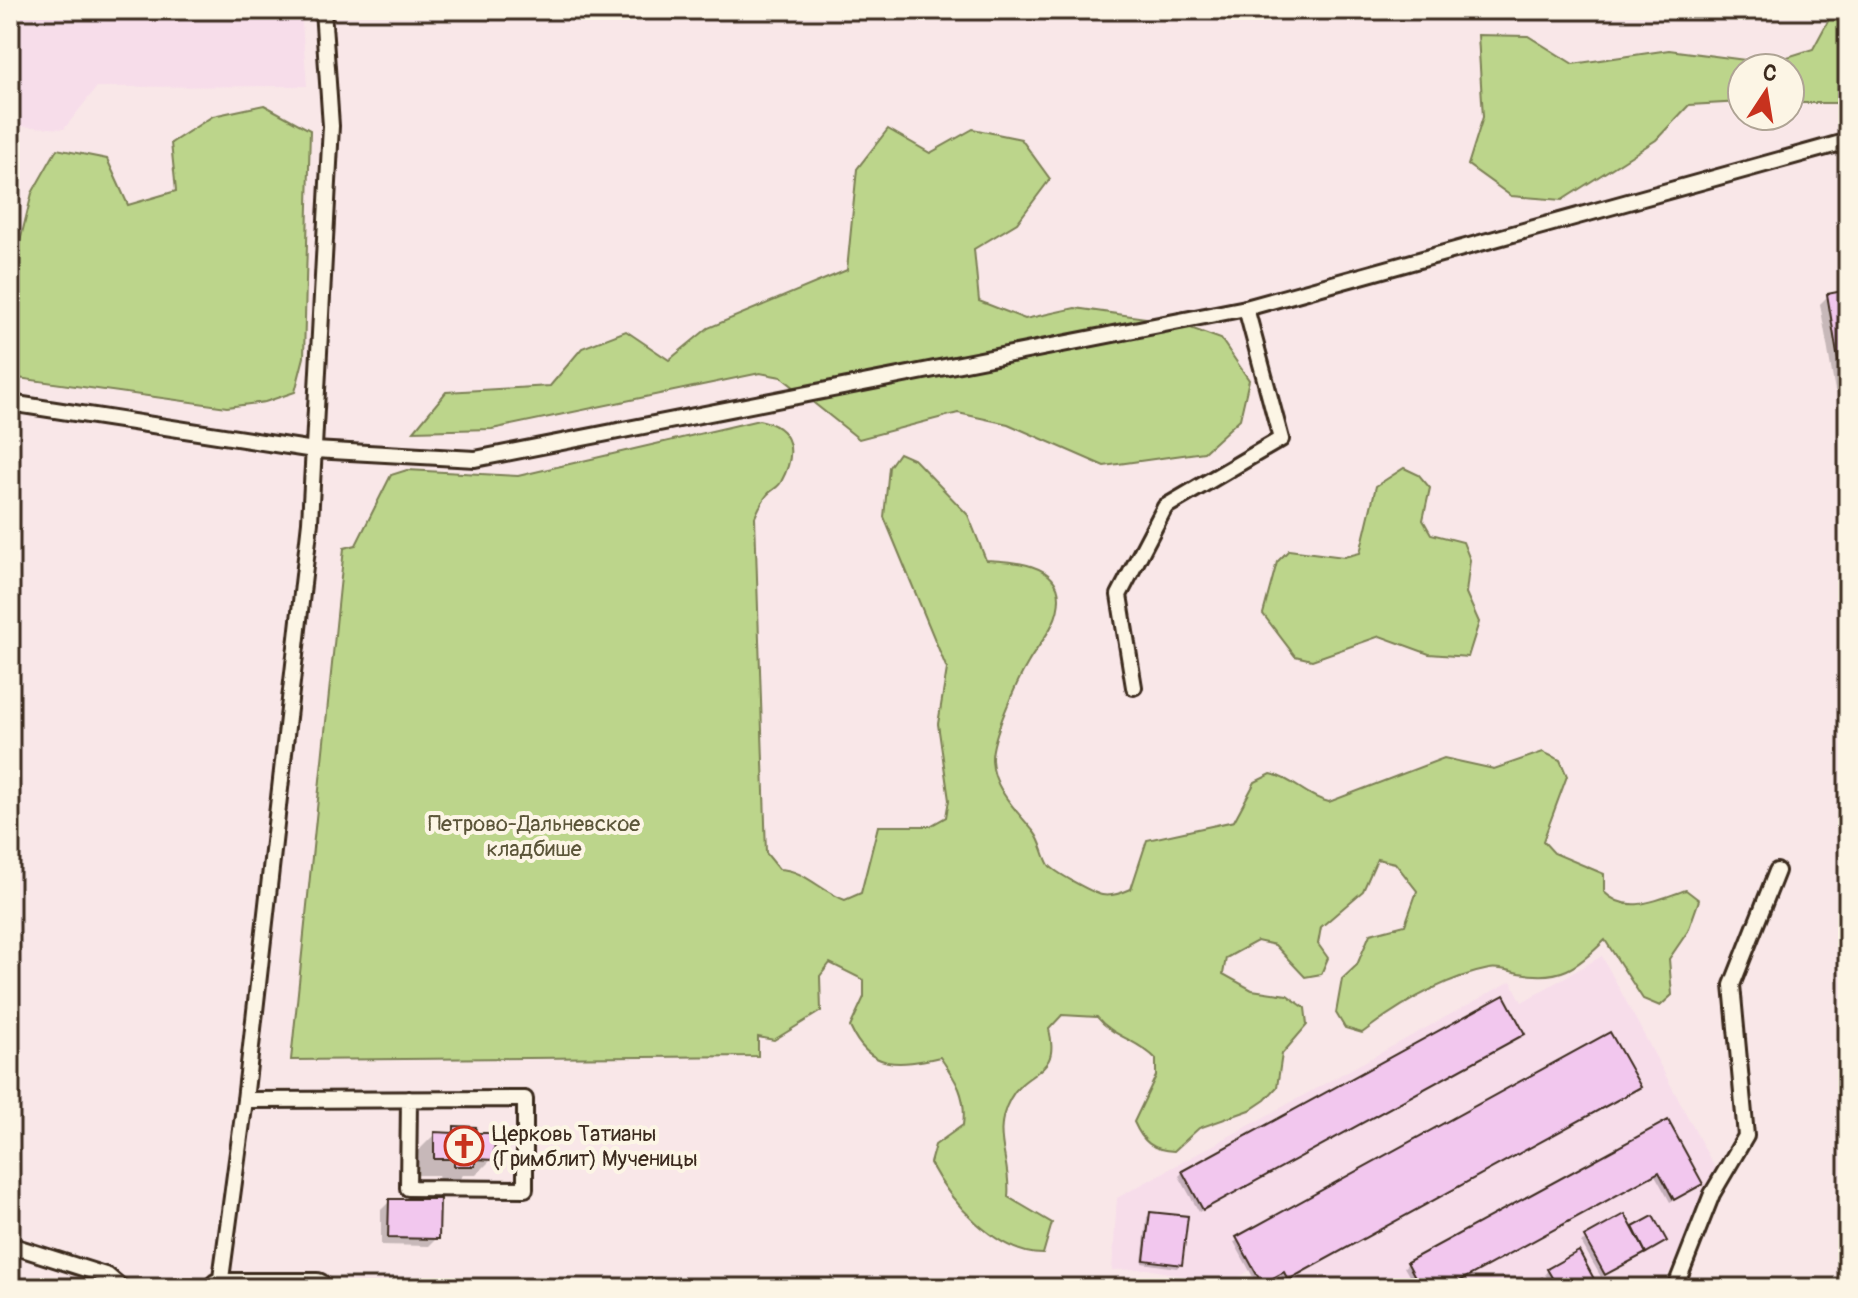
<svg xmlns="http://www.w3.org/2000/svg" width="1858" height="1298" viewBox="0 0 1858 1298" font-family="Pangolin,sans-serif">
<rect width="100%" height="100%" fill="#f9e7e8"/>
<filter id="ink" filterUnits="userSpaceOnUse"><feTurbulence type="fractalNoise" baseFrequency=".0125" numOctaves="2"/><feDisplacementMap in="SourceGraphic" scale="16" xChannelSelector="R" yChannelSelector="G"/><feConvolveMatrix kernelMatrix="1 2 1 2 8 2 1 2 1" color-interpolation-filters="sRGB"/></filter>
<g filter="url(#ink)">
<g fill="#f7ddea">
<polygon points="10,10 301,10 307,86 97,87 64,129 17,126 10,166"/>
<polygon points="1602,956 1716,1170 1662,1288 1260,1288 1249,1271 1227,1284 1147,1269 1112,1270 1117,1198 1511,981 1522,1002"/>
</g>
<g fill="#bcd58b" stroke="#7c8054" stroke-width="2">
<polygon points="1834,10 1848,10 1848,103 1790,103 1790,68 1742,68 1742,102 1689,105 1656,140 1562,200 1511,196 1468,165 1483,117 1478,35 1528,36 1573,64 1669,50 1768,63 1813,49"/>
<polygon points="264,105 310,130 304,357 295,392 265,402 227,407 10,377 10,282 32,193 57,149 107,159 128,205 176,191 171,143 213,116"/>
<polygon points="888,129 930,153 973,129 1021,139 1050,179 1017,223 974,249 979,301 1025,319 1075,308 1174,322 1221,339 1249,380 1240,419 1204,452 1104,466 1008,424 958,413 859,439 781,377 760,373 492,429 414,431 446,392 550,386 582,348 626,331 669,360 708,328 847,270 857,169"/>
<path d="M759,420C794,427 797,453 781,482C778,488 771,490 767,495C762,501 758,510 755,517L766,853L779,869C805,870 820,891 845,900L861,893L878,826H930L946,817L949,800L938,724L947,669L884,517L889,467L899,453L915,460L968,515L986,560C1010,561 1059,563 1059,598C1059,624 1040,642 1028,663C1017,681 991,739 992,760C993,789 1017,811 1034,832C1042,842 1043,855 1049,865C1054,872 1093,893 1102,895C1112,897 1122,893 1131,889L1147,840L1234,821L1255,782L1271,774C1294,779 1306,797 1329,802L1444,758L1494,769L1543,752L1560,760L1567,776L1543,841L1554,853L1604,874V892C1628,916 1658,899 1686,890L1699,900L1688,931L1669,959L1672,995L1660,1006L1643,999L1605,940C1577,968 1560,981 1519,973C1510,971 1498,967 1489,969C1443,978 1399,1005 1362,1033L1345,1028L1336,1013L1342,979L1357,965L1370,934L1405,925L1417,891L1395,863L1377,859L1363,891L1321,927L1318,944L1328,958L1321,974L1305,977L1275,945L1257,941L1226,958L1223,974L1252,990L1287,995L1305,1008L1307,1025L1282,1054L1277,1087L1265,1100L1250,1110L1199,1128L1174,1151C1152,1150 1143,1142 1134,1122L1156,1076V1059C1138,1040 1113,1037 1097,1017L1062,1015L1049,1029C1061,1077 1027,1067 1010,1099C990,1136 1012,1160 1008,1197L1052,1223L1043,1254C996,1254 950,1201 930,1163L935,1145L963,1125C967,1096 956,1080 940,1057C899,1066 870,1071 850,1027L864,997V980L830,963L820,976L821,1011L774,1040L758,1037V1056L291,1060L344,548L356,545L391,475L407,470L518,476Z"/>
<polygon points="1404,468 1419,475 1430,488 1423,520 1431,534 1463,542 1470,560 1466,593 1479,622 1468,657 1429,654 1380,636 1312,660 1295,656 1263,614 1277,562 1289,550 1344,557 1360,553 1376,486"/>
</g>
<g fill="#0003">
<polygon points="1848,292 1848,389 1835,391 1820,304 1828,296"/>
<polygon points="1519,1037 1199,1212 1179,1176 1183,1172"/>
<polygon points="1638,1087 1284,1282 1280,1274 1258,1286 1234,1242"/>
<polygon points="1668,1122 1697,1187 1670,1202 1655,1175 1447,1288 1416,1288 1404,1267 1408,1264"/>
<polygon points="455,1129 493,1134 492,1159 476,1175 463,1175 457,1182 439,1181 438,1175 418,1175 418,1151 435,1134 449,1134"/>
<polygon points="390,1201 437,1238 429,1246 381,1245 381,1210"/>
<polygon points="1151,1214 1180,1264 1177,1268 1142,1263 1147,1217"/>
<polygon points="1652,1219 1661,1244 1601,1277 1581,1242 1632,1230"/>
<polygon points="1548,1270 1577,1288 1553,1288 1545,1274"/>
</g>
<g fill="#f2c7ee" stroke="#3b2a1e" stroke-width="2">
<polygon points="1848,290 1848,383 1842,384 1827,294"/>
<polygon points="1504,995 1525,1034 1203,1210 1182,1171"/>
<polygon points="1610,1032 1641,1087 1288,1280 1284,1272 1262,1284 1236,1237"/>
<polygon points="1668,1120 1703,1184 1674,1200 1659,1172 1447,1288 1421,1288 1407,1262"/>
<polygon points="454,1126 476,1127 475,1133 495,1133 494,1160 475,1159 475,1166 454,1166 454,1159 434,1159 434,1132 454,1133"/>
<polygon points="389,1199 440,1199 439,1239 388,1238"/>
<polygon points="1150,1212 1188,1216 1182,1265 1144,1260"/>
<polygon points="1625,1214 1646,1253 1605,1275 1584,1237"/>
<polygon points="1653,1216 1667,1241 1646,1253 1633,1227"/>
<polygon points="1579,1251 1594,1279 1577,1288 1558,1288 1547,1269"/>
<polygon points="1542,1278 1548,1288 1524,1288"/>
</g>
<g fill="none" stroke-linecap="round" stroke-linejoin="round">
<defs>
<g id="lane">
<polyline points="10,403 314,450 475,459 1246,308 1848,141"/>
<polyline points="1134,687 1119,595 1165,507 1281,439 1246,308"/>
<polyline points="245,1100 525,1099 525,1189 408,1188 409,1099"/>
<polyline points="10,1245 108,1276 122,1288"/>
<polyline points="220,1286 245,1100 310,522 331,126 323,10"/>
<polyline points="1675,1288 1712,1194 1746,1136 1732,985 1777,871"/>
</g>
<polyline id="street" points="219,1288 317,1288"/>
</defs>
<use href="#lane" stroke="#3b2a1e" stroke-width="20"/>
<use href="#street" stroke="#3b2a1e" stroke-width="34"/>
<use href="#lane" stroke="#fcf5e5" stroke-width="14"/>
<use href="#street" stroke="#fcf5e5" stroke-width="28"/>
</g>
</g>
<defs>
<symbol id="church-ring" viewBox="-11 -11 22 22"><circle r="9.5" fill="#fcf5e5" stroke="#c8321e" stroke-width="1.5"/><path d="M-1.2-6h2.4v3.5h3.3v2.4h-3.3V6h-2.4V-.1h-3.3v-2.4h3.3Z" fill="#c8321e"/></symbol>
</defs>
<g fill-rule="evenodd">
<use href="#church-ring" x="442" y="1124" width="44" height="44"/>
</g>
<g text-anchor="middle" stroke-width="8" stroke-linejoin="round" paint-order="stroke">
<g font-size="22" fill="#5b5539" stroke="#fcf5e5">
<text x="534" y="831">Петрово-Дальневское<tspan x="534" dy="25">кладбише</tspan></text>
</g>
<g font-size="22" fill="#3b2a1e" stroke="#fcf5e5" text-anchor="start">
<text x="492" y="1141">Церковь Татианы<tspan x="492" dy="25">(Гримблит) Мученицы</tspan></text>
</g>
</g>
<rect width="1858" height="1298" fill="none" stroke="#fcf5e5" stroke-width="40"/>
<rect x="20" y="20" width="1818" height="1258" fill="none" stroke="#3b2a1e" stroke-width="3" filter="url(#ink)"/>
<g transform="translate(1766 92) rotate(12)"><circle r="38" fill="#fcf5e5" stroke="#afa495" stroke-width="2"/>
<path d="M0-6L14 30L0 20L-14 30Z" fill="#c8321e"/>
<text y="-12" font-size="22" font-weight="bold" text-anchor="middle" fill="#3b2a1e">С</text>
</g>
</svg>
